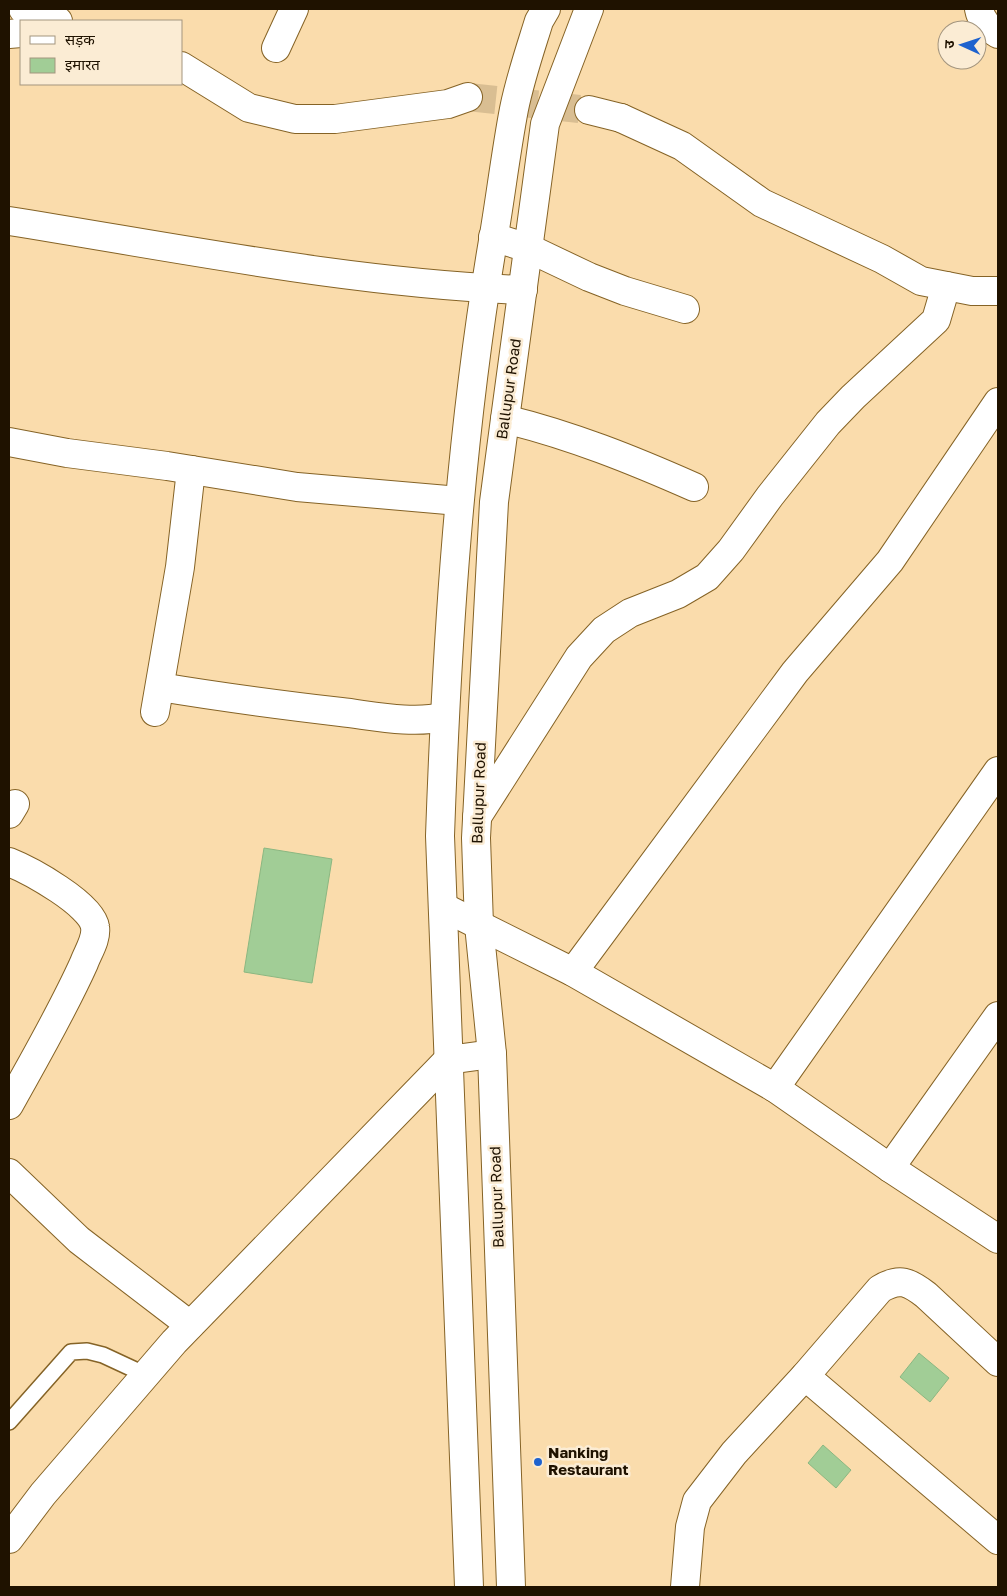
<svg xmlns="http://www.w3.org/2000/svg" width="1007" height="1596" viewBox="0 0 1007 1596" font-family="'Golos Text','Noto Sans Devanagari',sans-serif">
<rect width="100%" height="100%" fill="#fadcac"/>
<g fill="#a1cd96" stroke="#8bb781">
<polygon points="264,848 332,859 312,983 244,972"/>
<polygon points="919,1353 949,1378 930,1402 900,1377"/>
<polygon points="823,1445 851,1470 836,1488 808,1463"/>
</g>
<g fill="none" stroke-linecap="round" stroke-linejoin="round">
<polyline stroke="#d9be92" stroke-width="28" stroke-dasharray="28 14" stroke-linecap="butt" points="468,97 589,110"/>
<defs>
<polyline id="lane" points="9,1422 71,1352 87,1351 103,1355 146,1375"/>
<g id="street">
<polyline points="23,9 58,21"/>
<path d="M979,9C981,20 988,28 998,34"/>
<polyline points="9,34 21,33"/>
<polyline points="276,48 294,9"/>
<polyline points="181,66 249,108 295,119 335,119 448,104 468,97"/>
<polyline points="589,110 621,118"/>
<path d="M9,221C179,248 350,283 523,290"/>
<polyline points="493,237 528,248 589,277 625,291 685,309"/>
<path d="M505,419C571,435 633,460 694,487"/>
<polyline points="9,442 67,453 167,466 297,487 459,501"/>
<path d="M160,687C220,697 281,705 341,712C375,716 411,724 444,717"/>
<polyline points="155,712 180,567 191,470"/>
<polyline points="9,814 15,804"/>
<polyline points="477,817 579,657 604,630 630,613 678,594 707,577 731,550 770,496 828,423 853,397 936,320 946,286"/>
<path d="M9,862C29,870 92,904 95,927C97,939 88,952 84,963C62,1012 35,1058 9,1105"/>
<polyline points="443,907 573,972 775,1088 890,1168 998,1239"/>
<polyline points="573,972 795,672 890,561 998,402"/>
<polyline points="775,1088 998,771"/>
<polyline points="890,1168 998,1016"/>
<polyline points="9,1173 79,1240 190,1325"/>
<polyline points="805,1376 998,1540"/>
<polyline points="9,1539 43,1494 174,1342 448,1060 492,1054"/>
<path d="M685,1587L690,1527L697,1501L734,1453L805,1376L880,1289C900,1277 909,1282 926,1295L998,1362"/>
</g>
<g id="secondary">
<polyline points="621,118 682,146 762,203 882,259 921,281 972,291 998,291"/>
<path d="M469,1587L440,836C447,635 460,434 494,235C501,193 506,151 514,109C520,79 530,50 539,21L546,9"/>
<polyline points="511,1587 492,1054 479,925 476,838 494,502 505,419 545,124 589,9"/>
</g>
</defs>
<use href="#lane" stroke="#856326" stroke-width="18"/>
<use href="#street" stroke="#856326" stroke-width="30"/>
<use href="#secondary" stroke="#856326" stroke-width="30"/>
<use href="#lane" stroke="#fff" stroke-width="15"/>
<use href="#street" stroke="#fff" stroke-width="28"/>
<use href="#secondary" stroke="#fff" stroke-width="28"/>
</g>
<circle fill="#1e62ce" stroke="#fbecd4" stroke-width="2" cx="538" cy="1462" r="5"/>
<g text-anchor="middle" stroke-width="5" stroke-linejoin="round" paint-order="stroke">
<g font-size="15" fill="#1f1200" stroke="#fbecd4">
<text transform="translate(509 389) rotate(-82)" y="5">Ballupur Road</text>
<text transform="translate(479 793) rotate(-88)" y="5">Ballupur Road</text>
<text transform="translate(497 1197) rotate(-92)" y="5">Ballupur Road</text>
</g>
<g font-size="15" font-weight="bold" fill="#1f1200" stroke="#fbecd4" text-anchor="start">
<text x="548" y="1458">Nanking<tspan x="548" dy="17">Restaurant</tspan></text>
</g>
</g>
<rect width="1007" height="1596" fill="none" stroke="#1f1200" stroke-width="20"/>
<rect x="20" y="20" width="162" height="65" fill="#fbecd4" stroke="#a3957f"/>
<rect x="30" y="36" width="25" height="8" fill="#ffffff" stroke="#a3957f"/>
<text x="65" y="45" font-size="15" fill="#1f1200">सड़क</text>
<rect x="30" y="58" width="25" height="15" fill="#a1cd96" stroke="#a3957f"/>
<text x="65" y="70" font-size="15" fill="#1f1200">इमारत</text>
<g transform="translate(962 45) rotate(273)"><circle r="24" fill="#fbecd4" stroke="#a3957f"/>
<path d="M0-4L9 19L0 12L-9 19Z" fill="#1e62ce"/>
<text y="-8" font-size="14" font-weight="bold" text-anchor="middle" fill="#1f1200">उ</text>
</g>
</svg>
